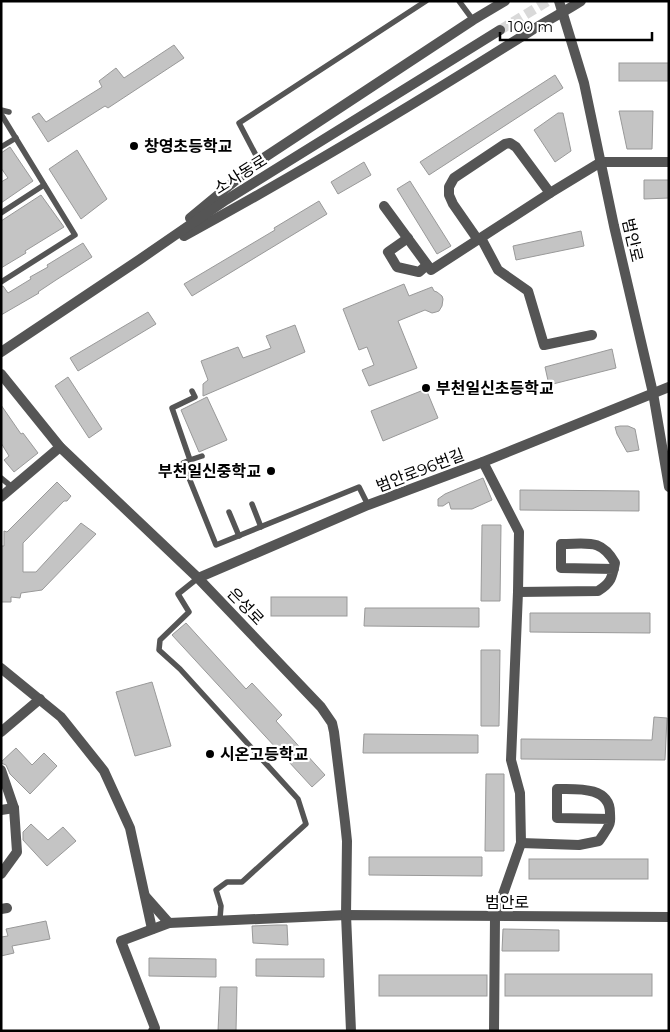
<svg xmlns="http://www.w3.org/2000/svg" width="670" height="1032" viewBox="0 0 670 1032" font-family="Montserrat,'Noto Sans KR',sans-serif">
<rect width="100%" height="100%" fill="#fff"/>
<g fill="#c4c4c4" stroke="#999">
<polygon points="174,45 184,58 108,108 105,106 48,142 32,117 39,113 46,122 102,87 99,81 116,68 124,78"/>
<rect x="619" y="63" width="50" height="18"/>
<polygon points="555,75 563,88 429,175 420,162"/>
<polygon points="619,111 653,111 652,149 627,149"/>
<polygon points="558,113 563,113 571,151 555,162 534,130"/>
<polygon points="10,147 33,181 1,203 1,182 8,178 1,168 1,153"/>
<polygon points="77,150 107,199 81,219 49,169"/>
<polygon points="364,162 371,175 338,194 331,182"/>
<polygon points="644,180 669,180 669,198 644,199"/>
<polygon points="410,181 451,246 437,254 397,189"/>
<polygon points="41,195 64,227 25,251 26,253 1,268 1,221"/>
<polygon points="319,201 327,214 192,296 184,284 275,230 274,228"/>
<polygon points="581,231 584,246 516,260 513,246"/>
<polygon points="83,243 92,257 56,280 38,292 39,293 1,315 1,287 3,286 8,293 31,279 30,277 48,267 47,265"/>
<polygon points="404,284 409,296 432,287 434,291 437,292 442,296 443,299 442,306 439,311 436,312 432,313 425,310 398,321 417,368 369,386 362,370 374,365 367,347 359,350 343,309"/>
<polygon points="148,312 156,324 78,371 70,358"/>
<polygon points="295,325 305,352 203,396 203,384 208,380 201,361 238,347 243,358 271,348 266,336"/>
<polygon points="612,349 616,368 549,385 545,367"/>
<polygon points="68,377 102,429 89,438 55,386"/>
<polygon points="426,389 438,418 383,441 371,411"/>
<polygon points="207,397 227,440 199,452 181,410"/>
<polygon points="1,405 21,434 23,433 38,453 14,472 4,460 9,456 1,443"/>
<polygon points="620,426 628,426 635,429 639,450 627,452 617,434 615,427"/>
<polygon points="483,478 492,500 472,509 451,509 449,502 443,506 438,506 438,499 445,494"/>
<polygon points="57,482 71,496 67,501 64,501 23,543 23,572 36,572 81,523 96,534 42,590 21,593 20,598 11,597 11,602 1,602 1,546 4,546 4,531 7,532"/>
<polygon points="520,490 639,491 639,511 520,510"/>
<polygon points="482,525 501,525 500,601 481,601"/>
<rect x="271" y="597" width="76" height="19"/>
<polygon points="365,608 479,608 479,627 364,626"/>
<polygon points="530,613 650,613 650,633 530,632"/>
<polygon points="186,623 246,689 252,683 282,715 276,721 325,775 312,787 172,635"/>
<polygon points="481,650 500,650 499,726 481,726"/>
<polygon points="152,682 171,746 135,756 116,692"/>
<polygon points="654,717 667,718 665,760 521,759 521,739 652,740"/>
<polygon points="364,734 478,735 478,753 363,753"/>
<polygon points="16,748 32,765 44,753 57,766 30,794 10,774 6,765 1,763 1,762"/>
<polygon points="486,774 504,774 504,851 485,851"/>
<polygon points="31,824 48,840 63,827 76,841 47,866 23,840 23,832"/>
<polygon points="369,857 482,857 482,876 369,875"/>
<rect x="529" y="859" width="119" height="20"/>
<polygon points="46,921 50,939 12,946 14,953 1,956 1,937 8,936 6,929"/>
<polygon points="277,925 287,925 288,945 253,943 252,926"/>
<polygon points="503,929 559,930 559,951 502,951"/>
<polygon points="149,958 216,959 216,977 149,976"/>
<polygon points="256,959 324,959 324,977 256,976"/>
<rect x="505" y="974" width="147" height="22"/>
<rect x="379" y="975" width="108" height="21"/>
<polygon points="220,987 237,987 236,1031 218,1031"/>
</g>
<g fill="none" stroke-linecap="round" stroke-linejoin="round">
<polyline stroke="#d9d9d9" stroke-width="10" stroke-dasharray="10 5" stroke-linecap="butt" points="500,30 548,1"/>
<g stroke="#555" stroke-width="5.5">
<polyline points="459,1 473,20"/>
<polyline points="1,110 9,112"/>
<polyline points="1,114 75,235 1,282"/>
<polyline points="1,147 16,138"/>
<polyline points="259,161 239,123 426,1"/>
<polyline points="1,213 44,185"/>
<polyline points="192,391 195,397 172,408 190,460 183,463 216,545 359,487 368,505"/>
<polyline points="190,460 202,456"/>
<polyline points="1,478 12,487"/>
<polyline points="252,504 261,527"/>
<polyline points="229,512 239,536"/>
<polyline points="198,578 178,594 189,612 160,640 159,650 180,669 298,799 306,824 242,882 227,882 216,890 221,906 220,918 221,920"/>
</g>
<g stroke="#555" stroke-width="10">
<polyline points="384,206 431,270 550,193 601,162 669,162"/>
<polyline points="408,238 388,252 397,267 419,272 427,265"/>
<polyline points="481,238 498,270 528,291 544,345 592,335"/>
<polyline points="478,240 453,204 449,195 449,187 454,178 505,144 510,143 516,147 550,193"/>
<polyline points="483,462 519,532 518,592 511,760 520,793 521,843 495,917 494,1031"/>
<polyline points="1,497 60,447"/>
<polyline points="198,578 368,505 483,462 669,387"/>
<path d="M518,592L598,591C611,583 612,578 615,563C601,538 587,544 561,544V568L614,569"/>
<polyline points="1,668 61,717 104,771 130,828 152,929"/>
<polyline points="1,732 40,699"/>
<polyline points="1,770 14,808 17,852 1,874"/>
<polyline points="1,810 14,808"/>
<path d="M521,843L579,845L599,841C602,836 607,830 609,825C611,821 610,817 610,813C610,786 576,789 557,789V818L610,819"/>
<polyline points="146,897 169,923"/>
<polyline points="1,909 7,908"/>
<polyline points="153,1031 155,1028 121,941 169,923 346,915 669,917"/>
</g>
<g stroke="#555" stroke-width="10">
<polyline points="559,1 584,83 614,226 653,393 669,487"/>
<polyline points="190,218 259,161 473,20 505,1"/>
<path d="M184,236C302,172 416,103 529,32C546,21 564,12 581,1"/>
<polyline points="1,352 139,260 226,200 500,30"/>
<polyline points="1,374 60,447 198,578 321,707 332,723 334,732 345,822 347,841 346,915 351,1031"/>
</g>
</g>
<g fill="#000" stroke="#fff" stroke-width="2">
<circle cx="134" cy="146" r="5"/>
<circle cx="426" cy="388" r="5"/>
<circle cx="271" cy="471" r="5"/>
<circle cx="210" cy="754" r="5"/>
</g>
<g text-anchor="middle" stroke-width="4.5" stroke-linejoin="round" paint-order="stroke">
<g font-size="16" font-weight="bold" fill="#000" stroke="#fff" text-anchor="start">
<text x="144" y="152">창영초등학교</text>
<text x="436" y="394">부천일신초등학교</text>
<text x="261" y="477" text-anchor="end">부천일신중학교</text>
<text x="220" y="760">시온고등학교</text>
</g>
<g font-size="16" fill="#000" stroke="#fff">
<text transform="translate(240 174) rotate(-32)" y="6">소사동로</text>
<text transform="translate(633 240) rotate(77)" y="6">범안로</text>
<text transform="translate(420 470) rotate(-21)" y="6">범안로96번길</text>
<text transform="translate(246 606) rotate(46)" y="6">은성로</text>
<text x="507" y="908">범안로</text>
</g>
</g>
<rect width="670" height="1032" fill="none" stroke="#000000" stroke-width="5"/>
<path d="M500 32v8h152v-8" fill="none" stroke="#000000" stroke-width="2.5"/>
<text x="508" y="32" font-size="15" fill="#000000" stroke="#ffffff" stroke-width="4" paint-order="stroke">100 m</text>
</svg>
